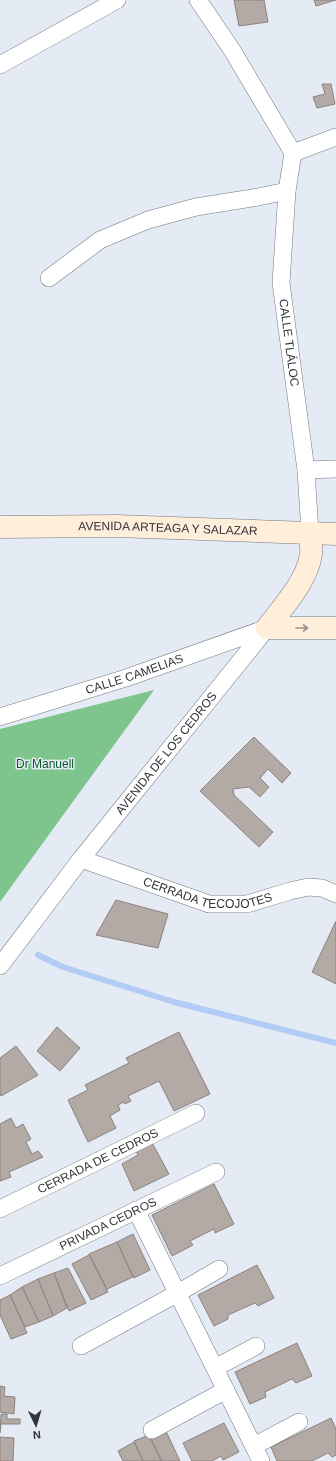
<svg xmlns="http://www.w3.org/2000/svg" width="336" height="1461" viewBox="0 0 336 1461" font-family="Helvetica,sans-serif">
<rect width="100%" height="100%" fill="#e4ebf4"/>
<polygon fill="#7ec48d" points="154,690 0,902 0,729"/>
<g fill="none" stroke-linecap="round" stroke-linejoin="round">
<polyline stroke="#b2ccf5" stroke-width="6" points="38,955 63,967 174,1002 336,1043"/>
</g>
<g fill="#b4aaa5" stroke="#8c827e">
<polygon points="234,0 264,0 268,22 239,26"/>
<polygon points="314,0 336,0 316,6"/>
<polygon points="322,84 331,84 335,104 317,108 313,97 325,94"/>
<polygon points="254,737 291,773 282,783 268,769 260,778 269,787 260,797 249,787 233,789 234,795 273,832 259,847 200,791"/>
<polygon points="116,900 168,914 158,948 96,935"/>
<polygon points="336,921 336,984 312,972"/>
<polygon points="57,1027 80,1048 60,1071 37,1051"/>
<polygon points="179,1032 210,1094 174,1111 159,1081 128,1096 131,1101 125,1104 124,1102 118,1105 120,1110 110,1116 116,1128 88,1142 68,1100 88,1090 85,1085 129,1063 126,1058"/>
<polygon points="16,1046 38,1075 1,1096 0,1093 0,1058"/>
<polygon points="11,1118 16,1128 23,1124 31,1139 26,1142 32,1154 38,1151 43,1157 9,1172 11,1177 0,1181 0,1124"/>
<polygon points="150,1139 169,1174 134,1191 122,1164 138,1155 134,1147"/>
<polygon points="214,1184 234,1224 215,1233 214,1229 190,1241 193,1245 172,1256 152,1215"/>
<polygon points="133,1234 150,1270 134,1278 117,1242"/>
<polygon points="117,1242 133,1277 107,1289 89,1254"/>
<polygon points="89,1255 108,1292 91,1300 72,1264"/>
<polygon points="257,1265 274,1298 258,1306 255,1303 228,1315 228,1319 214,1326 198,1295"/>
<polygon points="68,1268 86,1303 69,1311 54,1273"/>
<polygon points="54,1273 67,1308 53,1316 38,1279"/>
<polygon points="38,1279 53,1316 39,1322 22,1287"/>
<polygon points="22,1287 39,1322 25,1327 10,1295"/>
<polygon points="10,1295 27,1333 11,1339 0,1315 0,1300"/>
<polygon points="297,1343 312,1376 296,1383 292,1379 265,1392 266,1397 250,1404 235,1372"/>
<polygon points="0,1386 5,1387 4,1396 15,1397 14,1414 0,1412"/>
<polygon points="1,1414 7,1414 7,1419 20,1419 20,1424 1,1424 0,1433"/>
<polygon points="331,1418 336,1429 336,1455 332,1457 328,1453 312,1461 277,1461 271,1447"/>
<polygon points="224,1423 239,1452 223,1460 221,1456 212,1461 192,1461 183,1443"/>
<polygon points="164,1427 180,1461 162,1461 149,1435"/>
<polygon points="149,1435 161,1461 143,1461 134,1441"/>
<polygon points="0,1437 14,1438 13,1461 0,1461"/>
<polygon points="134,1442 143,1461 123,1461 118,1451"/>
</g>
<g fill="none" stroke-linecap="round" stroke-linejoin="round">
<defs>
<g id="street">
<path id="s1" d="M198,0L232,50L293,153L287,191L281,283L306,470L310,533"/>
<polyline points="0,65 117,0"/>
<polyline points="293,153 336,137"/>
<polyline points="49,278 100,240 148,220 196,207 258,197 287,191"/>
<polyline points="306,470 336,469"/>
<path id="s2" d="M0,717L126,678L267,628"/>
<path id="s3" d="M81,859L209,904H247L290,891L308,887L322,888L336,894"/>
<path id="s4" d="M0,966L81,859L267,628"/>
<path id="s5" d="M0,1209L196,1113"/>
<polyline points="136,1210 261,1461"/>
<path id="s6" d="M0,1276L216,1172"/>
<polyline points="81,1346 178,1293 219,1269"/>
<polyline points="215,1368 256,1346"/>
<polyline points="152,1430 226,1390"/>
<polyline points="254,1446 299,1422"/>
</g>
<g id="secondary">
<path id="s7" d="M0,527L117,526L336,534"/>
<path d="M267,628C282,608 308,580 311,554C312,548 310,540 310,533"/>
<polyline points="267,628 336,628"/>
</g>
</defs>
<use href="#street" stroke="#737981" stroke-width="18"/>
<use href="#secondary" stroke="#737981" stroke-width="23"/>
<use href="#street" stroke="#fff" stroke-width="17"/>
<use href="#secondary" stroke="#feeeda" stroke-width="22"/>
</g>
<defs><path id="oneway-shaft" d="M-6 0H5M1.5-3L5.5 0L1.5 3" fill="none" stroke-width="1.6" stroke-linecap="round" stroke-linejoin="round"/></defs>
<use stroke="#98928a" href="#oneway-shaft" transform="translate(302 628)"/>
<g text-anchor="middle" stroke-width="3" stroke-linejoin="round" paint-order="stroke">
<g font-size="12" fill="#333539" stroke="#e4ebf4">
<text dy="4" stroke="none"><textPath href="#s1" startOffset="371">CALLE TLÁLOC</textPath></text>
<text dy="4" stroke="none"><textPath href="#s7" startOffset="168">AVENIDA ARTEAGA Y SALAZAR</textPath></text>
<text dy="4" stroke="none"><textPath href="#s2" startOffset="141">CALLE CAMELIAS</textPath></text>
<text dy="4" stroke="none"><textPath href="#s4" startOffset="270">AVENIDA DE LOS CEDROS</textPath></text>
<text dy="4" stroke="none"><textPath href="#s3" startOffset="133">CERRADA TECOJOTES</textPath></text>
<text dy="4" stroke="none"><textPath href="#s5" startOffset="109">CERRADA DE CEDROS</textPath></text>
<text dy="4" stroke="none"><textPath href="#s6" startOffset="120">PRIVADA CEDROS</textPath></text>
</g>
<g font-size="12" fill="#0c5c2a" stroke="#e4ebf4">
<text x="45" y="768">Dr Manuell</text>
</g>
</g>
<g transform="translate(36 1425) rotate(175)" stroke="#e4ebf4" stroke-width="3" paint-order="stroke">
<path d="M0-3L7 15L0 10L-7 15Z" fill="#333539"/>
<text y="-6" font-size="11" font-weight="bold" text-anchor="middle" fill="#333539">N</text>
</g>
</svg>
